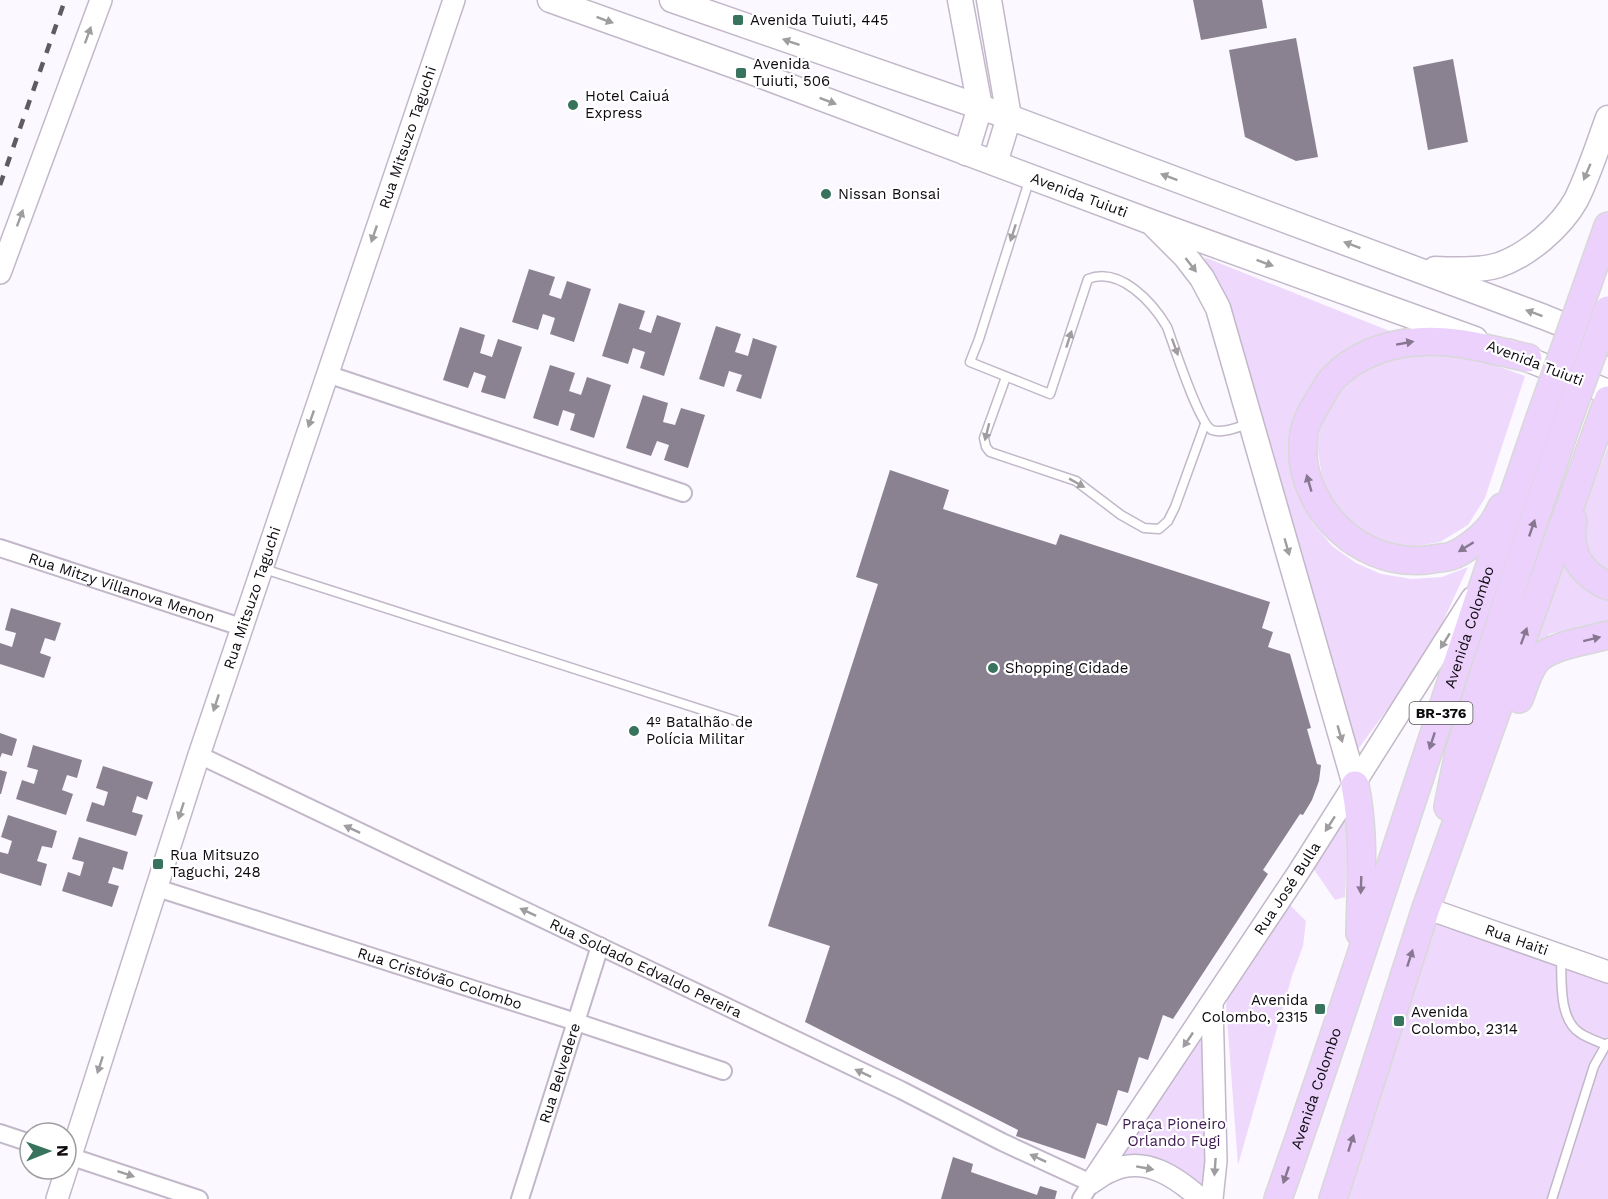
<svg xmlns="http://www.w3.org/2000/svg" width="1608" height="1199" viewBox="0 0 1608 1199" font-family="'Work Sans',sans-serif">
<rect width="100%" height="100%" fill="#fcf8ff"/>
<g fill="#eed9fc">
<polygon points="1204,257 1397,334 1318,384 1302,499 1313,523 1332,546 1356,563 1381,574 1412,579 1442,577 1468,567 1428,654 1353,756 1234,319"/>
<polygon points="1409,352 1469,356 1525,376 1485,498 1468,525 1440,542 1412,547 1385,543 1357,531 1337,511 1323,484 1317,445 1324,412 1345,380 1374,362"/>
<polygon points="1608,447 1608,578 1583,556 1576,529"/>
<polygon points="1564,565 1572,570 1585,589 1608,601 1608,627 1562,631 1549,634 1540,648 1533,646"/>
<polygon points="1344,821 1349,826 1345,897 1335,900 1313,868 1338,822"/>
<polygon points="1286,901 1306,921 1303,946 1292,976 1238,1165 1226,1005 1230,989"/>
<polygon points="1426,908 1608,974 1608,1199 1337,1199"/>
<polygon points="1212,1004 1212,1199 1166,1173 1110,1171"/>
</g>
<g fill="#8b8291">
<polygon points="1193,0 1262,0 1267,28 1201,40"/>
<polygon points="1296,38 1318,157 1296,161 1245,137 1229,50"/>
<polygon points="1453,59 1468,142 1428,150 1413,67"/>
<polygon points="529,269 555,277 549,295 561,299 567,281 591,289 574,342 550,334 555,318 543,314 538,330 512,322"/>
<polygon points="619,303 645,311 639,329 651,333 657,315 681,323 664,376 640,368 645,352 633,348 628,364 602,356"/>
<polygon points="716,326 741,334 735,352 748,356 753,338 777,346 761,399 736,391 742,375 729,371 724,387 699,379"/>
<polygon points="460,327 485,335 480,353 492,357 498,339 522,347 505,399 481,392 486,376 474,372 468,388 443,380"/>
<polygon points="550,365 575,373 569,391 581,395 587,377 611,385 594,438 570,430 575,414 563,410 558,426 533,418"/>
<polygon points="643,395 668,403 663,422 675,425 681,408 705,415 688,468 664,460 669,445 657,441 651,456 626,448"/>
<polygon points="890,470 949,490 943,509 1056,545 1060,534 1270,602 1262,628 1273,632 1268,647 1290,654 1311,728 1307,729 1317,764 1321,765 1319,781 1312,800 1303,815 1300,814 1263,870 1268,874 1173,1019 1163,1015 1148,1060 1139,1057 1128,1093 1118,1090 1107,1126 1097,1123 1085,1159 1016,1136 1018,1130 805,1022 830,946 768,926 878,584 856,577"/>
<polygon points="11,608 61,623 55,641 45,638 40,653 51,657 44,678 0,664 0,643 12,647 16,633 5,630"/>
<polygon points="0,733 17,739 12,756 2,753 0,758"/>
<polygon points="33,745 82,760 77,778 67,775 62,790 73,794 66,815 16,799 22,780 34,784 38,770 27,767"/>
<polygon points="103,766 153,782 147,800 137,796 132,812 143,815 136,836 86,821 92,802 104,806 108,792 96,788"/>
<polygon points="0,770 7,772 1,794 0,794"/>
<polygon points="8,815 57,831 52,848 42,846 37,861 47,864 41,886 0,873 0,852 8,854 12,841 1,837"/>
<polygon points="79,837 128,852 123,870 113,867 108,883 119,886 112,907 62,891 68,872 80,876 84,862 72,859"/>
<polygon points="953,1157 973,1164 971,1172 1037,1195 1040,1186 1057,1191 1055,1199 941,1199"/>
</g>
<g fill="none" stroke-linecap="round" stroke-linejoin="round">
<defs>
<g id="service">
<path d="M1030,178L979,339L970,362L1050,394L1088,279C1120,266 1153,303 1167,327C1173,343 1199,424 1212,430C1222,434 1238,427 1248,424"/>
<polyline points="1006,377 984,438 986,447 990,452 1076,481 1121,515 1144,528 1159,529 1168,521 1175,507 1205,424"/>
<polyline points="261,568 746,724"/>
<path d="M1561,956C1562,979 1558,1019 1580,1033C1587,1038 1597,1041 1606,1045"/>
<polyline points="1552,1199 1594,1066 1606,1045 1608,1043"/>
</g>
<g id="minor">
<polyline points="327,374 683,493"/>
<path id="s1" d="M0,548L241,627"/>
<path id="s2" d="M199,755L901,1090L1002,1142L1091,1183L1081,1199"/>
<path id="s3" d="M157,888L576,1022L723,1071"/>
<polyline points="0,1133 30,1143"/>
<polyline points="66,1155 199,1199"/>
<path id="s4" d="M520,1199L600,946"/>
</g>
<g id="tertiary">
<polyline points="0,273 101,0"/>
<path id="s5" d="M1426,908L1608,972"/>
<polyline points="1212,1004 1216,1161 1212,1199"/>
<path d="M1094,1181C1100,1177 1105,1173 1111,1171C1145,1155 1176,1177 1201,1199"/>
<path id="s6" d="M1091,1183L1298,873L1472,598"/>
<path id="s7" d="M57,1199L199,755L454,0"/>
</g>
<g id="secondary">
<path id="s8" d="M550,0L746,70L1151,222L1475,339"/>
<polyline points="672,0 1009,117 1544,317 1608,343"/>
<polyline points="960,0 980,107 966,153"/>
<polyline points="989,0 1009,117 995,163"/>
<polyline points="1155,226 1185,256 1202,278 1218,308 1355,785"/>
<path d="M1435,269C1455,270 1480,271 1499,265C1528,255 1561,227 1576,200C1589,174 1598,145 1608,118"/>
<polyline points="1510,352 1608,392"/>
</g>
<g id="primary">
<polyline points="1582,300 1608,226"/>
<path d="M1502,507C1499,512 1497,518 1493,523C1485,535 1464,552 1451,556C1445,558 1438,558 1433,559C1406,564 1378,557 1355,542C1320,518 1297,477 1304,433C1306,422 1313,409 1319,400C1323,393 1328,383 1334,377C1355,356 1386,344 1416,342C1454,338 1491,350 1528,358"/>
<path d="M1573,520C1568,552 1578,572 1608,586"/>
<path d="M1519,699C1524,687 1528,670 1537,660C1552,645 1587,641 1608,635"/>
<path d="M1355,785C1365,835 1361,881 1360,933"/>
<polyline points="1448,807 1459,752 1513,583 1566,426"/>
<path id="s9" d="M1278,1199C1369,940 1450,678 1540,418"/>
<polyline points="1333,1199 1426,908 1608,400"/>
</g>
</defs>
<use href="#service" stroke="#c2b8c9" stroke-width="11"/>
<use href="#minor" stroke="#c2b8c9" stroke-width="20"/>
<use href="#tertiary" stroke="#c2b8c9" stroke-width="24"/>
<use href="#secondary" stroke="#c2b8c9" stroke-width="27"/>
<use href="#primary" stroke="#d8d8d9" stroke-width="30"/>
<use href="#service" stroke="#fff" stroke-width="8"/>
<use href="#minor" stroke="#fff" stroke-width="16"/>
<use href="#tertiary" stroke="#fff" stroke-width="21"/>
<use href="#secondary" stroke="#fff" stroke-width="24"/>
<use href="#primary" stroke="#ebd1fb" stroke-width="27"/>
<polyline stroke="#5f5b61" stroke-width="4.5" stroke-dasharray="10 10" stroke-linecap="butt" points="0,185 65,0"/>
<defs>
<g id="primary-bridge">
<polyline points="1540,418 1582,300"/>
<polyline points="1566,426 1608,310"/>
</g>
</defs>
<use href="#primary-bridge" stroke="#d8d8d9" stroke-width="30" stroke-linecap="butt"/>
<use href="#primary-bridge" stroke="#ebd1fb" stroke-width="27"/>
</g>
<defs><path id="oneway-solid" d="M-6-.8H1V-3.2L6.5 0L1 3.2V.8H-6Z" transform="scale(1.5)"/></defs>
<g fill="#9f9d9f">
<use href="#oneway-solid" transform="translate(605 20) rotate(20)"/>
<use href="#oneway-solid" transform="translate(88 35) rotate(-70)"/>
<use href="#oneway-solid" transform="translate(791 42) rotate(-161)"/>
<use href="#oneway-solid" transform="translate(828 101) rotate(21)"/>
<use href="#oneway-solid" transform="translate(1587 172) rotate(113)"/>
<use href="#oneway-solid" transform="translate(1169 177) rotate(-159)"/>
<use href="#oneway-solid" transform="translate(20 218) rotate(-70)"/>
<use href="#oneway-solid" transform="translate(1013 233) rotate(108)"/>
<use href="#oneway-solid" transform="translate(374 234) rotate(109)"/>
<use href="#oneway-solid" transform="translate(1352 245) rotate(-159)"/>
<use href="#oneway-solid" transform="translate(1265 263) rotate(20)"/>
<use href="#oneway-solid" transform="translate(1191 265) rotate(52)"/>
<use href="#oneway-solid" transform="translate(1534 313) rotate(-160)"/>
<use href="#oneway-solid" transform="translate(1069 339) rotate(-72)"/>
<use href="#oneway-solid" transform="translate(1175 347) rotate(70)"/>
<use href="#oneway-solid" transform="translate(311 419) rotate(109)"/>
<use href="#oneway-solid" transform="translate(987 432) rotate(104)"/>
<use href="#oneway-solid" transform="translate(1077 483) rotate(29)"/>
<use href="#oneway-solid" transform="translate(1287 547) rotate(74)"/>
<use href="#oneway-solid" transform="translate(1445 641) rotate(122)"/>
<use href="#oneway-solid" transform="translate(216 703) rotate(108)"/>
<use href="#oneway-solid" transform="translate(1340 734) rotate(74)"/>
<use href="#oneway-solid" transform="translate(181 811) rotate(108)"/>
<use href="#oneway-solid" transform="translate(1330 824) rotate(123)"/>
<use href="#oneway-solid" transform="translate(352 829) rotate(-155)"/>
<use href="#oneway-solid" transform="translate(528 912) rotate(-155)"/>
<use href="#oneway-solid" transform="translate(1188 1040) rotate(124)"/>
<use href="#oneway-solid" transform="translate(100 1065) rotate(108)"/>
<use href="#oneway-solid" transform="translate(863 1073) rotate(-155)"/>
<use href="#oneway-solid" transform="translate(1038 1158) rotate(-155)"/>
<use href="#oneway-solid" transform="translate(1215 1167) rotate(94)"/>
<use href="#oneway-solid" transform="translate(1145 1168) rotate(10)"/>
<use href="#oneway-solid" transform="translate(126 1174) rotate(18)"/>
</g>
<g fill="#887791">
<use href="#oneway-solid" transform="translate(1405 343) rotate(-10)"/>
<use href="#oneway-solid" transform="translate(1309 483) rotate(-106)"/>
<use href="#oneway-solid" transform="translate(1532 528) rotate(-71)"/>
<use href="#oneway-solid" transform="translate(1466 547) rotate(148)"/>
<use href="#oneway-solid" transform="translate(1524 636) rotate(-70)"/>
<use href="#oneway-solid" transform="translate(1592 639) rotate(-14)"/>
<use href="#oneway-solid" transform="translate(1432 741) rotate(108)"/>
<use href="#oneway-solid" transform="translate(1361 885) rotate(92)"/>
<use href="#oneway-solid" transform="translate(1410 958) rotate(-72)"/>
<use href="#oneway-solid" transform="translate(1351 1143) rotate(-72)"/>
<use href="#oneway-solid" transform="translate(1286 1175) rotate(109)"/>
</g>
<g fill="#38735d" stroke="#fff" stroke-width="2">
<rect x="732" y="14" width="12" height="12" rx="3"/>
<rect x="735" y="67" width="12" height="12" rx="3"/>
<circle cx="573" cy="105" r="6"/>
<circle cx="826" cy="194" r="6"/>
<circle cx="993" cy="668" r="6"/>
<circle cx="634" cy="731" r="6"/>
<rect x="152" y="858" width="12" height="12" rx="3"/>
<rect x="1314" y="1003" width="12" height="12" rx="3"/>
<rect x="1393" y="1015" width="12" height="12" rx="3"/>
</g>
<g text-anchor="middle" stroke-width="4.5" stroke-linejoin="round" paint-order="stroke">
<rect fill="#fff" stroke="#565458" stroke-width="1.5" x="1409.5" y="702" width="63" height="22" rx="4.5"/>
<g font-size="14" font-weight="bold" fill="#0e0a10">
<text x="1441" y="718">BR-376</text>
</g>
<g font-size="15" fill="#0e0a10" stroke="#fff" text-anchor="start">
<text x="750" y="25">Avenida Tuiuti, 445</text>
<text x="753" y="69">Avenida<tspan x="753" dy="17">Tuiuti, 506</tspan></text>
<text x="585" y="101">Hotel Caiuá<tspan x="585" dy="17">Express</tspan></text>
<text x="838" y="199">Nissan Bonsai</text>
<text x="1005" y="673">Shopping Cidade</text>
<text x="646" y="727">4º Batalhão de<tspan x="646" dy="17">Polícia Militar</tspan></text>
<text x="170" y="860">Rua Mitsuzo<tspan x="170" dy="17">Taguchi, 248</tspan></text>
<text x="1308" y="1005" text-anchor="end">Avenida<tspan x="1308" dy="17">Colombo, 2315</tspan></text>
<text x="1411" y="1017">Avenida<tspan x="1411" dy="17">Colombo, 2314</tspan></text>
</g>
<g font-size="15" fill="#0e0a10" stroke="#fff">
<text dy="5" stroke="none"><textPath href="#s7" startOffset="1118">Rua Mitsuzo Taguchi</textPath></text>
<text dy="5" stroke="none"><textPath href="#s8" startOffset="564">Avenida Tuiuti</textPath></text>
<text transform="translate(1535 363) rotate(21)" y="5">Avenida Tuiuti</text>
<text dy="5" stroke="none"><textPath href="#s1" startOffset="128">Rua Mitzy Villanova Menon</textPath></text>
<text dy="5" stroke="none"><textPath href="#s7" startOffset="632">Rua Mitsuzo Taguchi</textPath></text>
<text dy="5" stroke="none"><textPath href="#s9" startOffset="603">Avenida Colombo</textPath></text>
<text dy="5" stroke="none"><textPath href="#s6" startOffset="354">Rua José Bulla</textPath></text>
<text dy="5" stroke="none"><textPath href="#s5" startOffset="96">Rua Haiti</textPath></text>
<text dy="5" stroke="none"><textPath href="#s2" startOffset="495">Rua Soldado Edvaldo Pereira</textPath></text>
<text dy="5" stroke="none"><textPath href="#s3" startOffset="297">Rua Cristóvão Colombo</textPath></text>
<text dy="5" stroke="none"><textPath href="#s4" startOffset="132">Rua Belvedere</textPath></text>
<text dy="5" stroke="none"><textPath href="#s9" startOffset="117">Avenida Colombo</textPath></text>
</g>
<g font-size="15" fill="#3c1a4f" stroke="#fff">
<text x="1174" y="1129">Praça Pioneiro<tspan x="1174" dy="17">Orlando Fugi</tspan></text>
</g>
</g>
<g transform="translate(48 1151) rotate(89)"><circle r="28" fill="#ffffff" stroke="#9f9d9f" stroke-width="1.5"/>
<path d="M0-4.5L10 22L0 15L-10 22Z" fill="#38735d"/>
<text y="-9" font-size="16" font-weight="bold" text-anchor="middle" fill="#0e0a10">N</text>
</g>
</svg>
